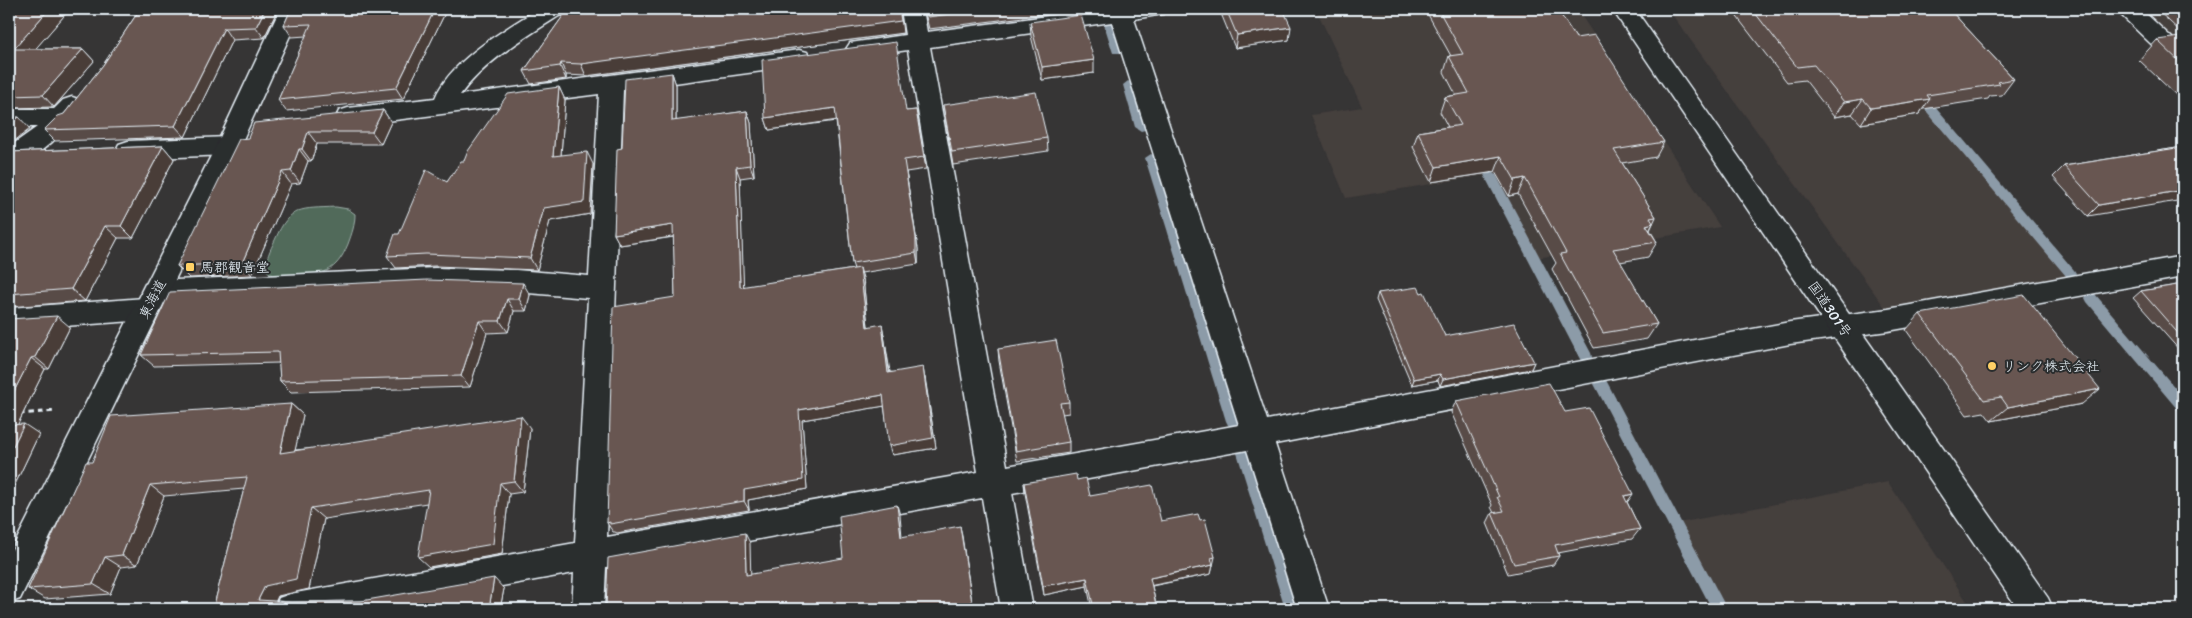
<svg xmlns="http://www.w3.org/2000/svg" width="2192" height="618" viewBox="0 0 2192 618" font-family="Sriracha,'Klee One',sans-serif">
<rect width="100%" height="100%" fill="#363535"/>
<filter id="ink" filterUnits="userSpaceOnUse"><feTurbulence type="fractalNoise" baseFrequency=".02" numOctaves="2"/><feDisplacementMap in="SourceGraphic" scale="10" xChannelSelector="R" yChannelSelector="G"/><feConvolveMatrix kernelMatrix="1 2 1 2 8 2 1 2 1" color-interpolation-filters="sRGB"/></filter>
<g filter="url(#ink)">
<g fill="#453f3d">
<polygon points="1316,9 1577,9 1720,227 1537,258 1493,174 1346,198 1311,115 1362,107"/>
<polygon points="1668,9 1843,9 2070,276 1886,309"/>
<polygon points="2139,9 2183,9 2183,50"/>
<polygon points="1888,482 1972,609 1724,609 1678,523"/>
</g>
<path fill="#516b5a" stroke="#9caea9" d="M336,207L348,209L355,214C355,225 352,233 348,244C336,273 323,275 294,276C282,277 274,278 265,269C266,259 270,250 275,240C290,205 301,209 336,207Z"/>
<g fill="none" stroke-linecap="round" stroke-linejoin="round">
<g fill="#8c9ba8" fill-rule="evenodd">
<polygon points="1109,21 1114,24 1122,50 1121,53 1113,53 1112,50 1104,24"/>
<polygon points="1128,81 1133,85 1147,127 1145,130 1141,131 1135,127 1123,85"/>
<polygon points="1920,92 1924,93 2074,270 2076,273 2074,276 2066,276 1916,99 1915,96"/>
<polygon points="1151,154 1157,158 1240,421 1238,425 1233,427 1228,425 1226,421 1145,158"/>
<polygon points="1490,171 1496,175 1591,353 1592,357 1591,361 1586,362 1581,361 1484,175"/>
<polygon points="2091,293 2095,294 2183,397 2183,412 2178,410 2087,302 2085,298 2087,294"/>
<polygon points="1601,378 1606,380 1727,609 1712,609 1594,384 1596,380"/>
<polygon points="1244,447 1249,449 1251,453 1299,609 1285,609 1237,453 1239,449"/>
</g>
<defs>
<g id="minor">
<path d="M538,9H565L562,14C526,37 486,60 460,95L799,50L807,52L811,58L807,64L799,66L623,90L607,537L978,472L908,50L858,57L850,55L846,49L850,43L905,35L901,9H923L927,32L1101,9H1166L1163,14L1134,19L1267,420L1790,322L1888,309L2183,256V277L1888,331L1790,344L1275,444L1329,609H1297L1247,450L1012,493L1033,609H1001L982,498L606,567L604,609H572L574,573L373,609H274L279,598L290,594L575,543L588,298L516,292L435,290L158,303L161,309L157,317L147,320L9,330V308L145,298L141,292L145,284L155,281L435,268L516,270L589,276L599,94L348,126L339,123L336,117L339,111L348,108L435,98C451,60 504,30 538,9ZM1112,22L1239,425L1007,466L930,47Z"/>
<polygon points="2117,9 2141,9 2183,48 2183,69 2175,67 2120,14"/>
<path d="M72,97L81,100L84,106L73,124C64,127 59,136 52,142C40,152 24,164 9,168V147L37,127H9V109H54L63,100Z"/>
<polygon points="228,137 237,140 240,146 237,152 228,155 128,159 119,156 116,150 119,144 128,141"/>
</g>
<polygon id="major" points="280,9 302,9 240,146 20,599 9,603 9,555 216,146"/>
<polygon id="highway" points="1612,9 1635,9 2048,598 2053,609 2018,609"/>
</defs>
<use href="#minor" stroke="#e8f1f8" stroke-width="3"/>
<use href="#major" stroke="#e8f1f8" stroke-width="3"/>
<use href="#highway" stroke="#e8f1f8" stroke-width="3"/>
<polyline stroke="#e8f1f8" stroke-width="3" stroke-dasharray="5.5 4" stroke-linecap="butt" points="19,414 55,411"/>
<use href="#minor" fill="#2a2d2e" fill-rule="evenodd"/>
<use href="#major" fill="#2a2d2e" fill-rule="evenodd"/>
<use href="#highway" fill="#2a2d2e" fill-rule="evenodd"/>
</g>
<g fill="#594b46" stroke="#e8f1f8">
<polygon points="9,9 70,9 35,49 83,49 94,61 54,107 9,108"/>
<polygon points="140,9 278,9 264,38 232,40 185,137 55,141 44,130 64,114 103,65"/>
<polygon points="291,9 447,9 403,99 286,111 278,100 306,36 292,37 284,25"/>
<polygon points="568,9 900,9 903,33 586,76 566,75 566,79 531,84 524,71"/>
<polygon points="924,9 1047,9 1047,14 929,29"/>
<polygon points="1223,9 1283,9 1289,40 1235,48 1222,16"/>
<polygon points="1425,9 1557,9 1576,38 1664,142 1656,157 1622,163 1656,217 1650,230 1657,242 1648,257 1620,262 1657,324 1647,339 1594,348 1552,269 1556,263 1518,194 1509,196 1495,172 1431,182 1413,147 1418,132 1448,127 1440,112 1445,97 1456,95 1444,72 1449,56 1451,56"/>
<polygon points="1731,9 1949,9 2014,79 2002,95 1990,96 1988,99 1923,109 1919,114 1861,124 1852,114 1834,117 1805,80 1787,82"/>
<polygon points="2156,9 2183,9 2183,34"/>
<polygon points="1030,22 1094,73 1042,80 1031,36"/>
<polygon points="2157,40 2183,41 2183,95 2177,96 2139,60"/>
<polygon points="672,73 676,85 676,121 747,111 751,123 754,176 740,178 743,287 854,269 852,263 836,121 769,130 765,118 907,111 916,110 926,169 906,172 918,249 918,264 861,273 863,278 868,326 884,335 890,372 925,377 936,448 892,455 884,406 802,420 807,489 748,500 749,510 617,533 615,532 613,532 607,523 675,297 674,237 620,245 614,234 622,148"/>
<polygon points="559,87 565,100 561,155 593,164 590,214 550,221 537,270 435,266 396,268 387,256 399,234 447,182 464,161"/>
<polygon points="943,105 1047,138 1048,151 953,165"/>
<polygon points="383,110 391,122 381,144 317,144 311,161 308,161 300,183 291,184 252,275 189,278 177,266 248,138"/>
<polygon points="163,146 174,159 133,238 118,238 85,301 9,307 9,152"/>
<polygon points="2183,147 2088,216 2053,177 2064,166"/>
<polygon points="2183,284 2183,353 2182,353 2133,298 2141,291"/>
<polygon points="1378,293 1421,293 1445,336 1534,362 1531,369 1440,386 1438,380 1412,385 1376,300"/>
<polygon points="530,295 526,311 514,311 508,332 487,333 470,387 291,392 280,381 279,363 154,366 141,355"/>
<polygon points="1920,314 2082,404 1991,421 1984,412 1967,415 1906,330"/>
<polygon points="9,319 70,327 49,369 45,369 18,424 39,434 9,497"/>
<polygon points="998,349 1069,402 1069,413 1062,414 1069,442 1069,453 1017,461 999,361"/>
<polygon points="1456,401 1565,412 1627,502 1640,529 1632,539 1558,553 1559,556 1553,565 1508,574 1487,523 1492,513 1494,513 1491,507 1492,505 1451,412"/>
<polygon points="291,404 303,415 295,450 530,428 523,492 509,494 502,554 429,567 427,503 324,519 309,589 278,596 276,601 291,602 361,601 504,589 500,609 213,609 244,489 164,496 137,565 121,567 110,594 45,599 28,589 92,462"/>
<polygon points="1077,480 1090,496 1161,521 1200,520 1215,557 1211,574 1152,586 1157,609 1092,609 1087,586 1044,595 1025,493 1024,483"/>
</g>
<g fill="#493d39" stroke="#e8f1f8">
<polygon points="49,9 70,9 25,61 14,49"/>
<polygon points="265,9 278,9 264,38 256,27"/>
<polygon points="435,9 447,9 403,99 396,88"/>
<polygon points="899,9 900,9 903,33 586,76 581,64"/>
<polygon points="1291,27 1289,40 1235,48 1237,35"/>
<polygon points="224,28 232,40 185,137 175,126"/>
<polygon points="83,49 94,61 54,107 43,95"/>
<polygon points="1094,60 1094,73 1042,80 1042,67"/>
<polygon points="561,63 566,75 566,79 560,66"/>
<polygon points="672,73 676,85 676,133 672,121"/>
<polygon points="559,87 565,100 560,169 553,156"/>
<polygon points="2183,90 2183,95 2177,96"/>
<polygon points="1863,99 1852,114 1834,117 1844,102"/>
<polygon points="1930,99 1919,114 1861,124 1871,108"/>
<polygon points="835,108 838,120 769,130 765,118"/>
<polygon points="383,110 391,122 381,144 372,132"/>
<polygon points="747,111 751,123 754,176 750,165"/>
<polygon points="19,117 30,129 9,145 9,125"/>
<polygon points="308,132 317,144 311,161 302,149"/>
<polygon points="163,146 174,159 133,238 121,226"/>
<polygon points="299,149 308,161 300,183 291,171"/>
<polygon points="587,152 593,164 590,214 550,221 537,270 530,258 544,208"/>
<polygon points="1501,156 1495,172 1431,182 1436,167"/>
<polygon points="736,167 740,178 744,298 740,287"/>
<polygon points="282,172 291,184 252,275 242,263"/>
<polygon points="906,172 918,249 918,264 916,253"/>
<polygon points="1525,178 1518,194 1509,196 1515,180"/>
<polygon points="2183,190 2183,200 2088,216 2099,205"/>
<polygon points="1653,223 1645,239 1646,225"/>
<polygon points="673,225 678,236 620,245 614,234"/>
<polygon points="105,226 118,238 85,301 71,289"/>
<polygon points="860,268 863,278 869,337 867,327"/>
<polygon points="523,283 530,295 526,311 519,299"/>
<polygon points="507,299 514,311 508,332 500,321"/>
<polygon points="57,316 70,327 49,369 35,357"/>
<polygon points="479,321 487,333 470,387 461,376"/>
<polygon points="882,324 884,335 891,383 888,373"/>
<polygon points="31,358 45,369 12,436 9,434 9,401"/>
<polygon points="1534,362 1531,369 1440,386 1443,379"/>
<polygon points="923,367 936,448 892,455 889,446"/>
<polygon points="1440,374 1438,380 1412,385 1414,379"/>
<polygon points="2100,389 2082,404 1991,421 2008,407"/>
<polygon points="883,395 885,406 802,420 807,489 748,500 749,510 744,501 744,490 799,410"/>
<polygon points="291,404 303,415 292,464 280,453"/>
<polygon points="521,416 530,428 523,492 514,481"/>
<polygon points="24,424 39,434 9,497 9,454"/>
<polygon points="500,483 509,494 502,554 429,567 418,557"/>
<polygon points="150,485 164,496 137,565 122,555"/>
<polygon points="1633,494 1626,504 1624,496"/>
<polygon points="897,505 900,515 903,547 901,537"/>
<polygon points="311,508 324,519 309,589 278,596 272,609 258,600 265,586"/>
<polygon points="960,526 962,536 973,609"/>
<polygon points="745,533 750,543 751,584 746,575"/>
<polygon points="105,557 121,567 110,594 93,584"/>
<polygon points="1213,565 1211,574 1149,586 1150,578"/>
<polygon points="494,578 504,589 500,609 489,609"/>
<polygon points="1087,578 1087,586 1044,595 1043,586"/>
<polygon points="643,605 646,609 621,609"/>
</g>
<g fill="#685751" stroke="#e8f1f8">
<polygon points="9,9 49,9 14,49 83,49 43,95 9,96"/>
<polygon points="140,9 265,9 256,27 224,28 175,126 44,130 58,116 64,114 103,65"/>
<polygon points="291,9 435,9 396,88 278,100 311,24 284,25"/>
<polygon points="568,9 899,9 901,21 581,64 561,63 560,66 524,71"/>
<polygon points="926,9 988,9 928,17"/>
<polygon points="1226,9 1283,9 1291,27 1237,35"/>
<polygon points="1438,9 1557,9 1576,38 1595,35 1664,142 1614,150 1656,217 1650,218 1653,223 1646,225 1657,242 1613,249 1657,324 1603,333 1560,254 1566,253 1525,178 1515,180 1501,156 1436,167 1418,132 1461,125 1445,97 1469,93 1449,56 1463,54"/>
<polygon points="1752,9 1949,9 2014,79 1998,82 2000,84 1927,95 1930,99 1871,108 1863,99 1844,102 1814,65 1797,67"/>
<polygon points="1081,15 1094,60 1042,67 1030,22"/>
<polygon points="2180,37 2183,41 2183,65 2157,40"/>
<polygon points="896,42 906,111 916,110 924,157 904,160 916,238 916,253 852,263 835,108 765,118 762,60"/>
<polygon points="672,73 672,121 747,111 750,165 736,167 740,287 860,268 867,327 882,324 888,373 923,367 933,438 889,446 883,395 799,410 803,480 744,490 744,501 610,524 610,522 607,523 613,307 675,297 673,225 614,234 617,149 622,148 625,79"/>
<polygon points="559,87 553,156 587,152 584,202 544,208 530,258 426,254 387,256 395,234 399,234 426,170 447,182 461,161 464,161 468,151 508,94"/>
<polygon points="1036,92 1047,138 952,152 943,105"/>
<polygon points="383,110 372,132 308,132 302,149 299,149 291,171 282,172 242,263 177,266 239,139 248,138 254,123"/>
<polygon points="9,117 19,117 9,125"/>
<polygon points="163,146 121,226 105,226 71,289 9,294 9,152"/>
<polygon points="2183,147 2183,190 2099,205 2064,166"/>
<polygon points="427,280 523,283 519,299 507,299 500,321 479,321 461,376 280,381 278,352 141,355 170,292"/>
<polygon points="2183,284 2183,339 2141,291"/>
<polygon points="1418,287 1421,293 1424,292 1445,336 1514,323 1534,362 1443,379 1440,374 1414,379 1378,293"/>
<polygon points="2024,295 2100,389 2008,407 2001,397 1984,400 1920,314"/>
<polygon points="57,316 35,357 31,358 9,401 9,319"/>
<polygon points="1056,340 1069,402 1060,403 1069,442 1016,451 998,349"/>
<polygon points="1549,383 1565,412 1589,408 1633,494 1624,496 1640,529 1555,545 1559,556 1514,564 1492,513 1504,511 1497,497 1499,497 1456,401"/>
<polygon points="291,404 280,453 521,416 514,481 500,483 493,544 418,557 429,490 311,508 296,579 265,586 258,600 291,602 361,601 494,578 489,609 213,609 247,477 150,485 122,555 105,557 93,584 28,589 86,462 92,462 111,416"/>
<polygon points="24,424 9,454 9,425"/>
<polygon points="1076,474 1077,480 1086,478 1090,496 1152,485 1161,521 1198,514 1200,520 1205,519 1215,557 1211,558 1213,565 1150,578 1157,609 1094,609 1087,578 1043,586 1024,483"/>
<polygon points="897,505 901,537 960,526 973,609 642,609 643,605 621,609 606,609 608,558 745,533 746,575 843,558 839,516"/>
</g>
</g>
<g fill="#ffd166" stroke="#2a2d2e" stroke-width="2">
<rect x="185" y="262" width="10" height="10" rx="2.5"/>
<circle cx="1992" cy="366" r="5"/>
</g>
<g text-anchor="middle" stroke-width="4" stroke-linejoin="round" paint-order="stroke">
<g font-size="14" fill="#e8f1f8" stroke="#2a2d2e" text-anchor="start">
<text x="200" y="272">馬郡観音堂</text>
<text x="2002" y="371">リンク株式会社</text>
</g>
<g font-size="14" fill="#e8f1f8" stroke="#2a2d2e">
<text transform="translate(152 299) rotate(-63)" y="5">東海道</text>
<text transform="translate(1830 309) rotate(55)" y="5">国道301号</text>
</g>
</g>
<rect width="2192" height="618" fill="none" stroke="#2a2d2e" stroke-width="30"/>
<rect x="15" y="15" width="2162" height="588" fill="none" stroke="#e8f1f8" stroke-width="2" filter="url(#ink)"/>
</svg>
